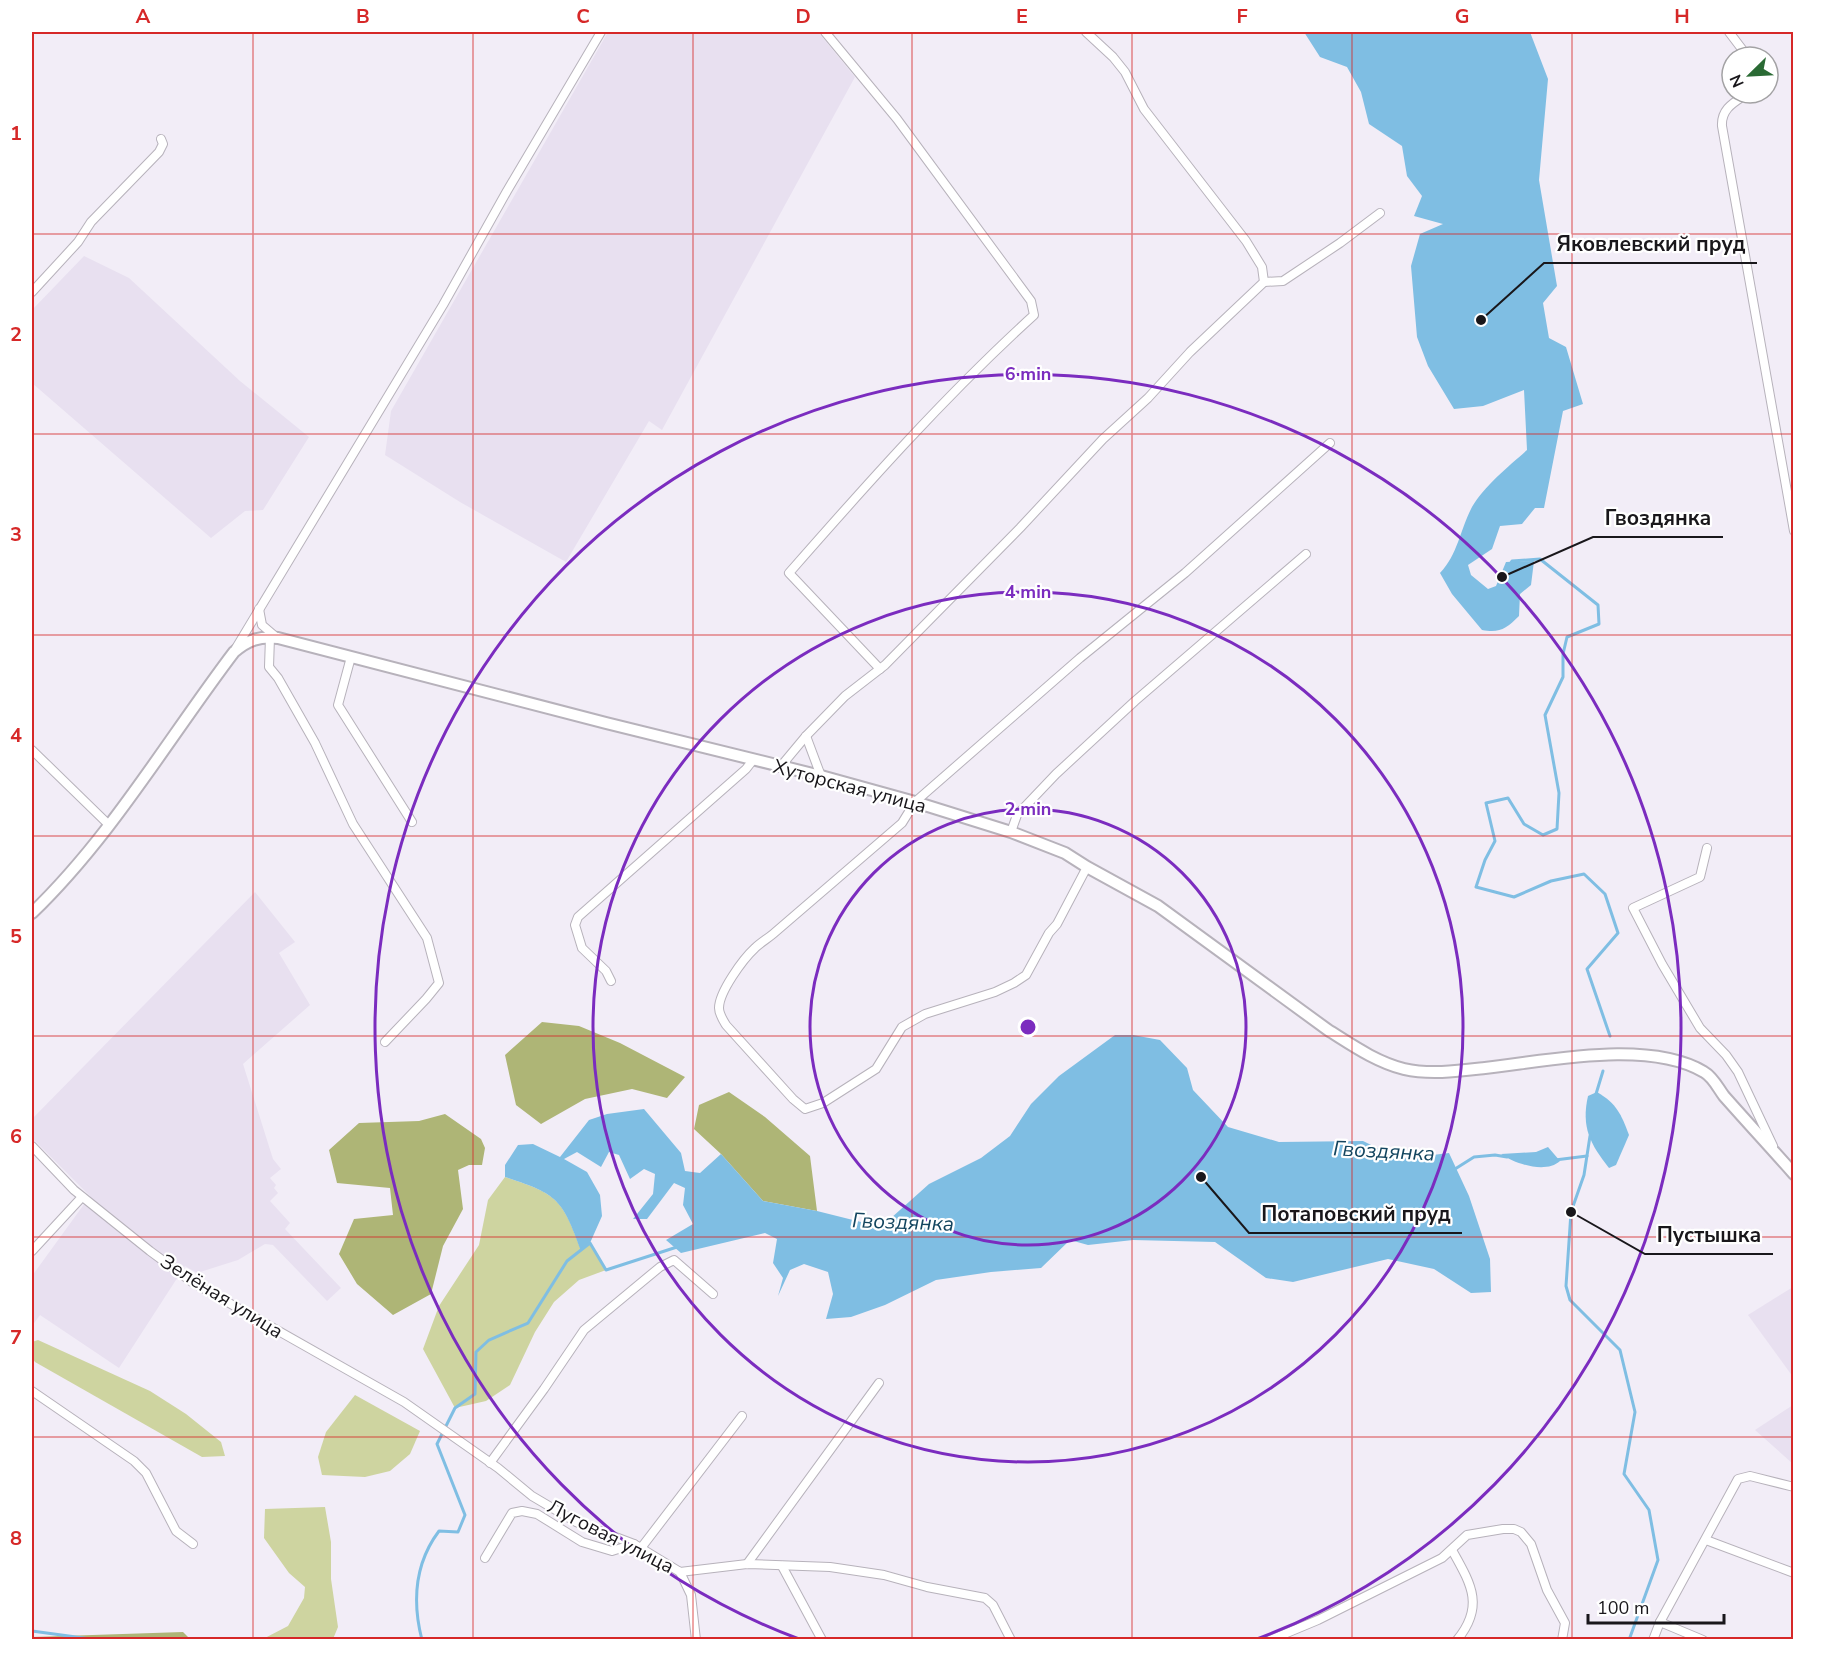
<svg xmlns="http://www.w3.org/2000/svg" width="1825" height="1671" viewBox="0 0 1825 1671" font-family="'Nunito Sans',sans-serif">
<rect width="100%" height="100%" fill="#f2edf7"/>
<g fill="#e8e0f0">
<polygon points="608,32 818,32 855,77 662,430 649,421 566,562 460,502 385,455 391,411"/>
<polygon points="84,256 129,278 240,381 309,437 263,510 245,511 211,538 32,383 32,310"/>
<polygon points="255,892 295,942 279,953 310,1005 243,1064 273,1159 281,1169 270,1178 276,1185 274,1188 278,1193 270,1201 290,1223 285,1229 341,1288 327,1301 273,1245 265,1244 238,1260 197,1273 185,1266 119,1368 40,1315 32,1326 32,1276 90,1196 32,1138 32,1119"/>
<polygon points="1793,1287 1793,1377 1748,1315"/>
<polygon points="1793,1405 1793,1464 1755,1430"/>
</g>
<g fill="#ced4a0">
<path d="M505,1177C557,1194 562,1198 581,1250L590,1243L606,1270L579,1280L554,1302L535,1332L510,1385L486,1401L455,1408L423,1349L439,1306L479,1245L488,1200Z"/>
<polygon points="38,1340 150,1391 186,1414 221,1442 225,1456 202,1457 35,1362 32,1357 32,1342"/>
<polygon points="355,1395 420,1431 410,1454 390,1471 365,1477 322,1475 318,1457 326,1432"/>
<polygon points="325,1507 331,1542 331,1579 338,1627 333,1639 263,1639 288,1626 304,1598 305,1587 289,1573 264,1538 265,1509"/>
</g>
<g fill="#aeb576">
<polygon points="542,1022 579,1026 620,1043 685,1077 667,1098 632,1089 585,1099 541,1124 516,1105 505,1055"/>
<polygon points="729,1092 765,1117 810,1156 817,1211 763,1201 721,1154 694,1129 699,1105"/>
<polygon points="445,1114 481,1139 485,1148 482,1165 469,1165 458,1170 463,1209 443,1246 431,1294 393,1315 357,1284 339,1254 354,1219 393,1215 390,1188 337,1183 329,1150 359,1123 419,1121"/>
<polygon points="183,1632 190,1639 32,1639 32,1637"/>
</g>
<g fill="#7fbee3">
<path d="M1304,32H1530L1548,79L1539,180L1557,286L1543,303L1549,338L1566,347L1583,404L1563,411L1544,508H1535L1522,524L1500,526L1492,549L1468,565L1471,575L1488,589L1496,586L1506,562L1534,561L1531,585L1520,594L1519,616C1506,629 1500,633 1482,630L1452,594L1440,573C1458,554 1460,530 1472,507C1483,487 1510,465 1527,450L1524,390L1483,406L1454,409L1428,366L1417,337L1411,266L1420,234L1443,224L1414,216L1422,196L1407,176L1402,146L1369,124L1361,92L1347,67L1320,57Z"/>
<path d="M1115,1035H1133L1160,1040L1187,1068L1193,1090L1228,1127L1279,1142L1363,1141L1400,1159L1449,1153L1469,1196L1490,1259L1491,1292L1471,1293L1434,1269L1388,1259L1293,1282L1266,1278L1215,1242L1133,1240L1088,1245L1070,1240L1041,1268L991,1272L936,1280L885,1305L851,1317L826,1319L833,1294L828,1272L804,1264L790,1270L778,1296L783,1278L773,1263L777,1239L765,1233L681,1253L666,1240L693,1224L683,1205L685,1188L674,1183L647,1219H633L653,1194L655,1174L644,1169L630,1179L619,1155L609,1152L601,1167L577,1152L564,1159L587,1172L600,1195L602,1216L590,1243L581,1251C562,1198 557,1194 505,1177V1165L518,1145L533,1144L560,1157L589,1120L607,1114L644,1109L681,1153L685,1171L700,1173L721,1154L763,1201L817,1211L881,1227L929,1184L981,1158L1010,1136L1031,1104L1059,1076Z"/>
<path d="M1597,1092C1617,1104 1621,1114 1629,1135L1616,1165L1609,1168C1590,1144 1581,1127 1588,1096Z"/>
<path d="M1548,1147L1560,1161C1546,1174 1515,1164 1501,1154L1536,1152Z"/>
</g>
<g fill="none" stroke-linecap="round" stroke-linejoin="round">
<g stroke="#7fbee3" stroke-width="3">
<polyline points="1510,564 1512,561 1540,559 1598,605 1599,624 1567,637 1563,654 1563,677 1545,715 1559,793 1557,829 1543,835 1524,824 1508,798 1486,803 1495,841 1485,860 1476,887 1514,897 1551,881 1584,874 1605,894 1618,933 1587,969 1610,1036"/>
<polyline points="1596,1094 1603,1071"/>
<polyline points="1590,1136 1584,1175 1571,1212 1566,1286 1570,1300 1620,1350 1635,1412 1624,1474 1649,1510 1658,1560 1629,1640"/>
<polyline points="1555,1160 1587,1156"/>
<polyline points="1455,1169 1474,1157 1495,1155 1507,1157"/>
<polyline points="32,1631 98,1640"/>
<path d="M422,1640C412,1601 415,1563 439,1531L458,1532L465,1515L437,1444L455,1408L475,1394L476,1352L489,1340L528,1323L567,1261L590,1243L606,1270L677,1247"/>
</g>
<defs>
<g id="street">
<path d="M825,32L897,119L1031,301L1034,315C946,395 867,484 789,573L880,669"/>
<polyline points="1729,32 1748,57"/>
<path d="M1748,93C1735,102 1721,108 1722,126L1794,531"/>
<polyline points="1264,282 1283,281 1340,243 1380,213"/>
<polyline points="32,292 78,242 91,222 159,152 163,144 161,139"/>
<polyline points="259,609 262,625 276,637"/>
<polyline points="270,637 269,667 278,678 315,743 353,824 427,938 439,983 426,999 385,1042"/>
<polyline points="236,648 443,305 507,191 601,32"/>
<polyline points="351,657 338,705 412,822"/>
<polyline points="806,736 821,776"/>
<polyline points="32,750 108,824"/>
<polyline points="781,766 806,736 845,696 885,665 1020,528 1103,439 1148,398 1190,352 1264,282 1262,267 1246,241 1144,109 1125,72 1113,57 1086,32"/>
<polyline points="1011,832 1017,815 1056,774 1135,701 1306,554"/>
<polyline points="1707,848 1700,877 1633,908 1662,964 1700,1028 1726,1055 1738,1072 1773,1146"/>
<path d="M1087,867L1057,924L1049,933L1026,975L1014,983L995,992L925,1014L902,1027L876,1069L823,1103L805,1109L793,1099L726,1025C723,1020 719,1014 719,1008C719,992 743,959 755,948C760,943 767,939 773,934L902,823L915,802L1080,658L1185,573L1330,443"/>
<polyline points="611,981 606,971 582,948 575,925 578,917 746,769 753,760"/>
<polyline points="32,1146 74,1190 150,1251 192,1282 404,1402 498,1468 532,1496 576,1522 634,1544 680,1572 747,1564 830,1567 884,1575 927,1587 985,1598 993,1605 1011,1640"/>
<polyline points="32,1251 82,1197"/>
<polyline points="32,1391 134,1461 146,1473 176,1531 193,1544"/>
<polyline points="490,1463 544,1389 584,1330 660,1267 674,1260 713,1294"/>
<polyline points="1706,1540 1794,1573"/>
<polyline points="641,1548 742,1416"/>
<path d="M1452,1550C1471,1584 1485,1606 1457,1640"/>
<polyline points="485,1558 512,1513 522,1511 537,1514 582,1542 612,1551 634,1544"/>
<polyline points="747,1564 879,1383"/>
<polyline points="782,1566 822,1640"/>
<polyline points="680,1572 691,1595 696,1640"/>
<polyline points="1660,1622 1703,1640"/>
<polyline points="1270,1640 1318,1620 1442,1558 1467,1535 1503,1529 1514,1529 1521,1532 1531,1544 1547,1590 1565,1623 1562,1640"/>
<polyline points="1653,1640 1660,1622 1738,1479 1750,1476 1794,1487"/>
</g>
<path id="secondary" d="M32,913C111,837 168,739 234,652C248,640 259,636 278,638L606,723L821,776L915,802L1011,832L1065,853L1087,867L1158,906L1328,1030C1352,1045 1376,1062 1404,1069C1430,1075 1459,1071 1485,1068C1548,1061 1648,1039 1704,1072C1713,1077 1718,1088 1724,1096C1747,1122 1771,1148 1794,1174"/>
</defs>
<use href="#street" stroke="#b7b2bb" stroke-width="10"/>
<use href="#secondary" stroke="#b7b2bb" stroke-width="14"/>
<use href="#street" stroke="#fff" stroke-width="8"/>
<use href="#secondary" stroke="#fff" stroke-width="10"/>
</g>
<path fill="none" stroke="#d62828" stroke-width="1.5" stroke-opacity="0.55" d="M253,32V1640M473,32V1640M693,32V1640M912,32V1640M1132,32V1640M1352,32V1640M1572,32V1640M32,234H1794M32,434H1794M32,635H1794M32,836H1794M32,1036H1794M32,1237H1794M32,1437H1794"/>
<g fill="none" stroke="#7b2cbf" stroke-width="3">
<circle cx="1028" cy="1027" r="218"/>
<circle cx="1028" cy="1027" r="435"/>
<path d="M799 1639A653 653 0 1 1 1257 1639"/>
</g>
<g text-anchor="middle" stroke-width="4.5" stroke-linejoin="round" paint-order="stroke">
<g font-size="20" fill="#19171b" stroke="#fff">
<text transform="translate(850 786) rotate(15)" y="7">Хуторская улица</text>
<text transform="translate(222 1296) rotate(32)" y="7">Зелёная улица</text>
<text transform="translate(611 1536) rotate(27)" y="7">Луговая улица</text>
</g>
<g font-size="21" font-style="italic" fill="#13455f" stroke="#fff">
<text transform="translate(1384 1151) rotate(3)" y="7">Гвоздянка</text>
<text transform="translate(903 1222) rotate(2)" y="7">Гвоздянка</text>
</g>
</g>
<circle cx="1028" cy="1027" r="9" fill="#7b2cbf" stroke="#fff" stroke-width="3"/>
<g font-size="18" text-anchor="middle" font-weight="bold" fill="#7b2cbf" stroke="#fff" stroke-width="4.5" stroke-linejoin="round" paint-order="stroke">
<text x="1028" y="380">6 min</text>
<text x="1028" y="598">4 min</text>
<text x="1028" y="815">2 min</text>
</g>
<path fill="none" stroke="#19171b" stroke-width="2" d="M1481 320L1544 263H1757M1502 577L1593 537H1723M1201 1177L1249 1233H1462M1571 1212L1645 1254H1773"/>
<g fill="#19171b" stroke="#fff" stroke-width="2">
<circle cx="1481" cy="320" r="6"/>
<circle cx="1502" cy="577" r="6"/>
<circle cx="1201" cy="1177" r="6"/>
<circle cx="1571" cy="1212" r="6"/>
</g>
<g font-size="21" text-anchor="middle" font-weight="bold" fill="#19171b" stroke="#fff" stroke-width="4.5" stroke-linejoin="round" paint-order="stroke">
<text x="1651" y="251">Яковлевский пруд</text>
<text x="1658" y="525">Гвоздянка</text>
<text x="1356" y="1221">Потаповский пруд</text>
<text x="1709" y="1242">Пустышка</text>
</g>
<rect width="1825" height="1671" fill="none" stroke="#ffffff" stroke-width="66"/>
<g transform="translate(1750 75) rotate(246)"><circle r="28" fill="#ffffff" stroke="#a3a2a4" stroke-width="1.5"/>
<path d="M0-4.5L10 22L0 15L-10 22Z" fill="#2a6a34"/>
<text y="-9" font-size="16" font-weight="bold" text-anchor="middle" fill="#19171b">N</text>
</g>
<path d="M1588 1614v9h136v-9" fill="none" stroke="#19171b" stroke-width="3"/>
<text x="1597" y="1614" font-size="18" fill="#19171b" stroke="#ffffff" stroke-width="4.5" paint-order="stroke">100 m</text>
<rect x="33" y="33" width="1759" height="1605" fill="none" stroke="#d62828" stroke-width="2"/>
<g font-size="20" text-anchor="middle" font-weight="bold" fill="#d62828">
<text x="143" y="23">A</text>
<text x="363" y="23">B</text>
<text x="583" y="23">C</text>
<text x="803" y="23">D</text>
<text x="1022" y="23">E</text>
<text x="1242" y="23">F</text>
<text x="1462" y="23">G</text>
<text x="1682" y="23">H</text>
<text x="16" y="140">1</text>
<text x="16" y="341">2</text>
<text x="16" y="541">3</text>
<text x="16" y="742">4</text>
<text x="16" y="943">5</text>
<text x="16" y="1143">6</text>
<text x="16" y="1344">7</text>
<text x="16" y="1545">8</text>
</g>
</svg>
